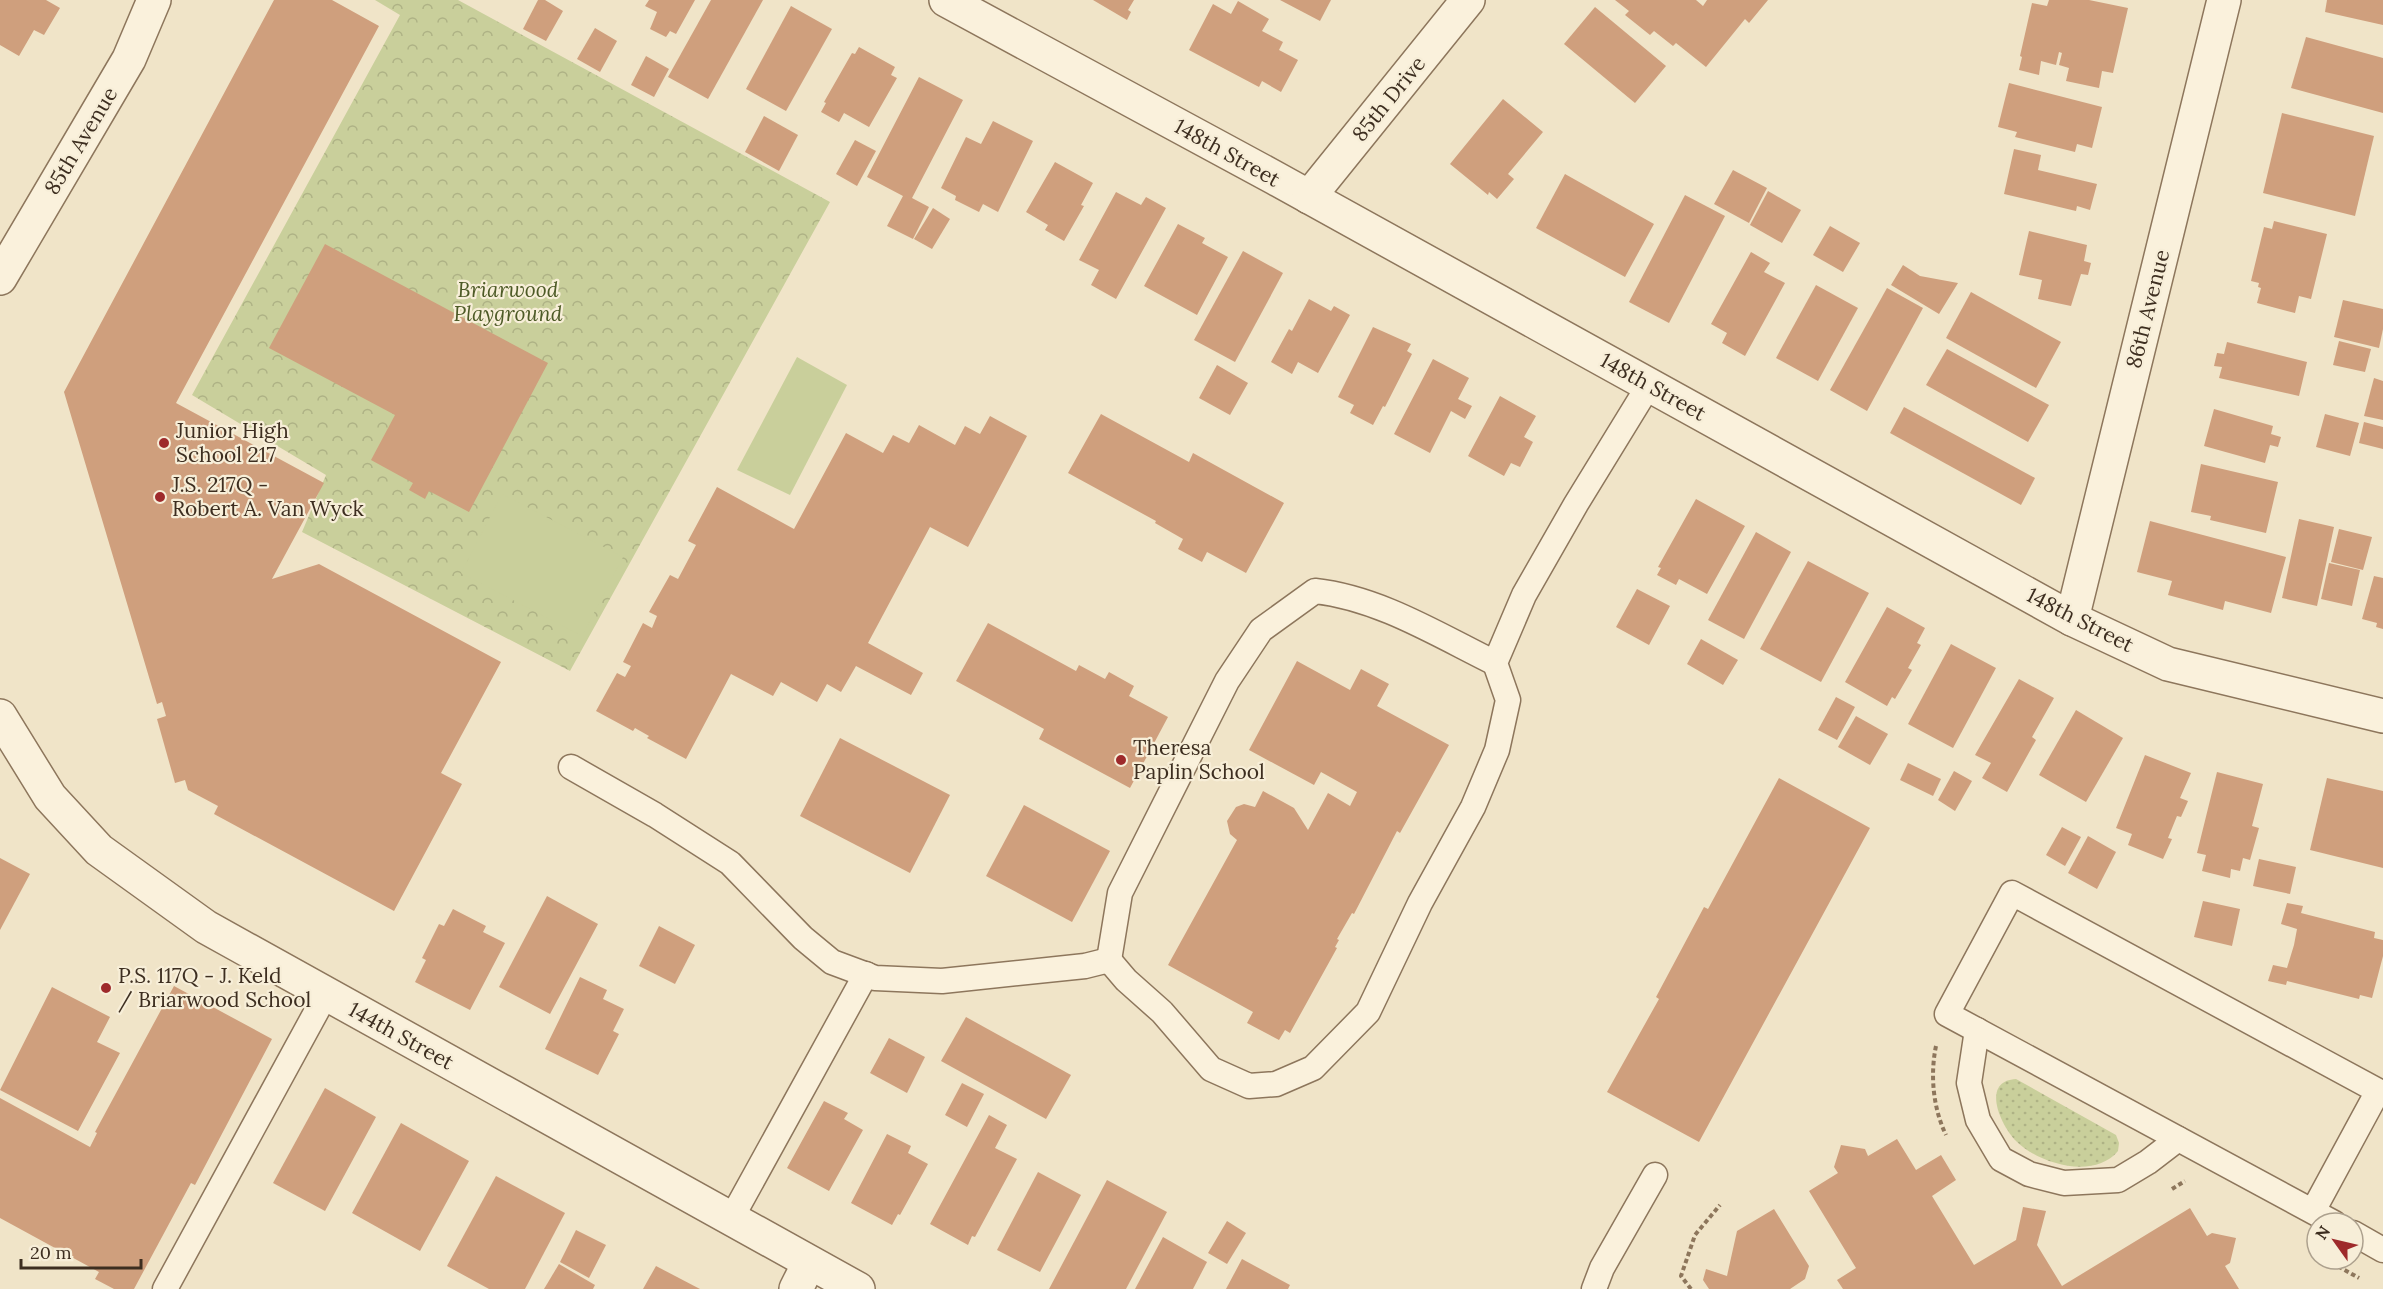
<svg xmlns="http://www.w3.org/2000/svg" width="2383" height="1289" viewBox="0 0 2383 1289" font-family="Lora,serif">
<defs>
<pattern id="grass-dots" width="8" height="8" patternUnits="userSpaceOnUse" patternTransform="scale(1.5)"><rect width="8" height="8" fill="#c9cf9b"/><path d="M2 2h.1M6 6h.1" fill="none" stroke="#aeb285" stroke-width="1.8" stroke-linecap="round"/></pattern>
<pattern id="park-crowns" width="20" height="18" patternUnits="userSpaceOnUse" patternTransform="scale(1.5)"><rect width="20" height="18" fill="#c9cf9b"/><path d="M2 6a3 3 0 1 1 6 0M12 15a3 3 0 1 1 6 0" fill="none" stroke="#aeb285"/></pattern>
</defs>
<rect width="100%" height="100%" fill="#f0e4c8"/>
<path fill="url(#grass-dots)" d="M2016,1079L2116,1135L2119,1143L2118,1151C2094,1180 2039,1164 2016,1141C2001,1126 1980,1081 2016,1079Z"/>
<polygon fill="url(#park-crowns)" points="375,0 458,0 830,202 570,671 302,532 326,475 192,395 400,15"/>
<g fill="#c9cf9b">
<polygon points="797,357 847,385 790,495 737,470"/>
<polygon points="502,494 623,557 582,636 461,573"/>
</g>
<g fill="#cf9f7d">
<polygon points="0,0 46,0 60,8 44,35 34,30 19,56 0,45"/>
<polygon points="274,0 332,0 379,26 176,403 324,483 272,579 319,564 501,662 441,773 462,784 394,911 214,814 218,806 188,790 185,780 175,783 157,719 166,716 162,702 157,704 64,392"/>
<polygon points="538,0 545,0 563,11 546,41 523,29"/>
<polygon points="649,0 695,0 676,34 670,31 666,37 650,29 657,12 645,6"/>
<polygon points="711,0 763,0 708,99 668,77"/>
<polygon points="1093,0 1134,0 1128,10 1131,12 1127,20"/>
<polygon points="1280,0 1331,0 1320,21"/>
<polygon points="1615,0 1696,0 1703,6 1707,0 1768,0 1749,23 1745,19 1706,67 1676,43 1673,46 1654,31 1650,35 1625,15 1629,11"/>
<polygon points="2049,0 2089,0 2128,8 2113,73 2102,71 2099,88 2066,81 2069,68 2059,65 2062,53 2059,52 2056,65 2041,61 2039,75 2019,70 2022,57 2020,56 2032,3 2047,6"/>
<polygon points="2327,0 2383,0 2383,25 2325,12"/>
<polygon points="1238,1 1269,19 1262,31 1283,42 1279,50 1298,60 1281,92 1262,81 1259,87 1189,50 1213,4 1231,14"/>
<polygon points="791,6 832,29 786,111 746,89"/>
<polygon points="1595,7 1666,66 1635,103 1564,44"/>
<polygon points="595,28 617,41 600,72 577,59"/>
<polygon points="2306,37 2383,58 2383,113 2291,88"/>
<polygon points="859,47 895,67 891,75 897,78 869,127 844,113 839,122 821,112 826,103 824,102 852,53 855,54"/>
<polygon points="646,56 669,69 654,97 631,85"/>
<polygon points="919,77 963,100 912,198 929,207 913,239 887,226 903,196 867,177"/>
<polygon points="2009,83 2102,107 2092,148 2077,144 2075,152 2015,137 2017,132 1998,127"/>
<polygon points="1503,99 1543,132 1508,174 1514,179 1497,199 1489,192 1488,195 1450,164"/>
<polygon points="2282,113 2374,136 2355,216 2263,193"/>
<polygon points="764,116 798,135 779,171 745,152"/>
<polygon points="993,121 1033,141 998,212 983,204 979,212 955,200 956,196 941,188 966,137 981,144"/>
<polygon points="855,140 876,151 857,186 836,174"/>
<polygon points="2014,149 2041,155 2038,170 2097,184 2090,210 2077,206 2076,211 2004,194"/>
<polygon points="1055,162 1093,183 1081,205 1084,206 1064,241 1045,230 1048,225 1026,212"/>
<polygon points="1733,170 1767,188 1749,223 1714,204"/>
<polygon points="1565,174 1654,224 1625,277 1536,228"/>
<polygon points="1768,191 1801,210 1782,243 1750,225"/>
<polygon points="1116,192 1141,205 1146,197 1166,208 1116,299 1091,285 1099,270 1079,260"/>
<polygon points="1685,195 1725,216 1669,323 1629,302"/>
<polygon points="933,208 950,219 932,249 914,239"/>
<polygon points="2274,221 2327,234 2311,299 2299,296 2295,313 2257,303 2261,288 2258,287 2259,283 2251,281 2264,227 2272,229"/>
<polygon points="1178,224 1205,238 1202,243 1228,257 1197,315 1144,286"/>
<polygon points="1830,226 1860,243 1843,272 1813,255"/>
<polygon points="2029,231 2087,245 2084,261 2091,263 2088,275 2081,274 2071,306 2038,299 2042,280 2019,275"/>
<polygon points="325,244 548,363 469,512 429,491 425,499 409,490 413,483 371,460 395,415 269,348"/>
<polygon points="1243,251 1283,273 1235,362 1194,340"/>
<polygon points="1751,252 1770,263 1764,272 1785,283 1745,356 1722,343 1727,333 1711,324"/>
<polygon points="1903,265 1920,276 1958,283 1939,314 1891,285"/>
<polygon points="1816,285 1858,308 1818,381 1776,358"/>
<polygon points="1887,288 1923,308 1867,411 1830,390"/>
<polygon points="1971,292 2061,342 2036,388 1946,338"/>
<polygon points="1309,299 1331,311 1334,306 1350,315 1318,373 1298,362 1292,374 1271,362 1289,329 1292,331"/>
<polygon points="2343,300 2383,309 2383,329 2379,348 2334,337"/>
<polygon points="1373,327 1411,344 1407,351 1412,354 1385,407 1383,406 1373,425 1350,413 1354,405 1338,397"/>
<polygon points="2339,341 2371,349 2365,372 2333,365"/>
<polygon points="2227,342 2307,362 2299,396 2219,378 2222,367 2214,366 2217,353 2224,354"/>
<polygon points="1947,349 2049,405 2028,442 1926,385"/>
<polygon points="1433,359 1469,378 1458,399 1472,406 1465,419 1451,411 1430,453 1394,434"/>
<polygon points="1217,365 1248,383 1230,415 1199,398"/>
<polygon points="2374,378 2383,381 2383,420 2364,416"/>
<polygon points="1500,396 1536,416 1524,437 1533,442 1520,467 1511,463 1504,476 1468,456"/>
<polygon points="1904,407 2035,478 2021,505 1890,433"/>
<polygon points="2214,409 2273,426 2271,434 2281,437 2278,447 2270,445 2265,463 2204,446"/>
<polygon points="1101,414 1189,462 1193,453 1284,503 1246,573 1207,552 1202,562 1178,549 1183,539 1155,523 1156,521 1068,473"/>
<polygon points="2325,414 2359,423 2350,456 2316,447"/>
<polygon points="990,416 1027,436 968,547 930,527 868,643 923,673 911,695 856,666 841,692 827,684 817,702 781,682 773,696 731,674 686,759 647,738 649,736 635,728 633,731 596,711 617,673 625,677 631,666 623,662 643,623 652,628 657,616 649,612 670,575 678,579 696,545 688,541 717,487 794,529 846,433 883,453 893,435 909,443 919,425 955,445 965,426 980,434"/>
<polygon points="2364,422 2383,427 2383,449 2359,443"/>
<polygon points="2201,464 2278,482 2266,533 2210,520 2211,516 2191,512"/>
<polygon points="1696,499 1745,526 1707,594 1679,579 1676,585 1657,575 1661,568 1658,567"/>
<polygon points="2299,519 2334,527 2317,606 2282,598"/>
<polygon points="2150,521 2286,557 2271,613 2225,601 2223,610 2168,595 2172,581 2137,572"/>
<polygon points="2339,529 2372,537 2363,570 2331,562"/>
<polygon points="1756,532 1791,552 1744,639 1708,620"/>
<polygon points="1808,561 1869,593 1821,682 1760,649"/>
<polygon points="2329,563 2360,570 2352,606 2321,599"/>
<polygon points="2374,576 2383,578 2383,629 2376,627 2377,623 2362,619"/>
<polygon points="1637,589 1670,606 1649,645 1616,627"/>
<polygon points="1887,607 1925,628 1917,643 1921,645 1908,668 1912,670 1895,699 1892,697 1887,706 1845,682"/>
<polygon points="988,623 1076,671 1079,665 1105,679 1109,672 1134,686 1129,696 1168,717 1130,788 1039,739 1044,729 956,681"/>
<polygon points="1701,639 1738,660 1723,685 1687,664"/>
<polygon points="1951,644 1996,668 1953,748 1908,724"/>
<polygon points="1297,661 1350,690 1361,669 1389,684 1377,706 1449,745 1400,833 1397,831 1354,914 1352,913 1337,939 1339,940 1335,947 1337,948 1290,1033 1285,1030 1279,1040 1247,1023 1253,1012 1168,965 1237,840 1230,834 1227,821 1236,807 1244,804 1255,807 1263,791 1294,808 1308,830 1328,793 1350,806 1357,792 1321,772 1314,785 1249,750"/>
<polygon points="2019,679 2054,698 2032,737 2036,740 2007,792 1982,778 1991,763 1975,755"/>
<polygon points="1836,697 1855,707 1837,740 1818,730"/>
<polygon points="2076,710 2123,738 2086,802 2039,775"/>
<polygon points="1856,716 1888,734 1870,765 1838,747"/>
<polygon points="840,738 950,795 910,873 800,816"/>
<polygon points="2145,755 2191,773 2180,798 2188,801 2181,817 2177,816 2168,838 2172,839 2163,859 2128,845 2132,834 2116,828"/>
<polygon points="1908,763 1941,779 1933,796 1900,780"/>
<polygon points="1954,771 1972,781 1955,811 1938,800"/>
<polygon points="2217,772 2263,784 2252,826 2259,828 2250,860 2243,858 2240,871 2231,869 2230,878 2202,871 2206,855 2197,853"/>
<polygon points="1779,778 1870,828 1699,1142 1607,1092 1659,999 1656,997 1704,907 1708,909"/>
<polygon points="2327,778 2383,791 2383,868 2310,850"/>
<polygon points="1024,805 1110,851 1072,922 986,876"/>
<polygon points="2062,827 2081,837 2065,866 2046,855"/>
<polygon points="2088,836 2116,852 2097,889 2068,873"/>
<polygon points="0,858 30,874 0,930"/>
<polygon points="2259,859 2296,867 2290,894 2253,886"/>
<polygon points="547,896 598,924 550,1014 499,987"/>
<polygon points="2203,901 2240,909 2232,946 2194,937"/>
<polygon points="2287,903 2303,906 2301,913 2375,932 2374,938 2383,940 2383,956 2372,998 2360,995 2359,999 2287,981 2286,985 2268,981 2273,965 2287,968 2294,945 2297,929 2281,924"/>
<polygon points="453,909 486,926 483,932 505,943 470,1010 415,982 426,960 422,958 439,924 444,926"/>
<polygon points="659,926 695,945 675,984 639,966"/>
<polygon points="580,977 607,990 603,999 624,1009 613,1031 619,1034 598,1075 545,1049"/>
<polygon points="174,986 272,1039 195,1185 191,1183 134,1289 114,1289 95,1279 99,1272 0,1218 0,1098 90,1147 97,1133 95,1132"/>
<polygon points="52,987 110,1017 97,1042 120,1053 78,1131 0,1090"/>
<polygon points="966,1017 1071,1075 1046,1119 941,1061"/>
<polygon points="889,1038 925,1057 907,1093 870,1073"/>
<polygon points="962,1083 984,1094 967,1127 945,1115"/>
<polygon points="325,1088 376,1117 325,1211 273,1183"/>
<polygon points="824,1101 848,1113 844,1119 863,1130 829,1191 787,1168"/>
<polygon points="989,1115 1007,1125 995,1148 1017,1159 975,1237 972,1236 968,1245 930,1224"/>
<polygon points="401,1123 469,1161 420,1251 352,1213"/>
<polygon points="887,1134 911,1146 908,1153 928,1164 900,1215 898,1214 892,1225 851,1203"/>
<polygon points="1897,1139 1916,1170 1941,1155 1956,1180 1932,1196 1974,1265 2016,1240 2023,1207 2046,1211 2037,1245 2062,1286 2190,1208 2207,1236 2212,1233 2236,1238 2230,1263 2225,1266 2239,1289 1843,1289 1837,1280 1856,1268 1809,1191 1838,1173 1834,1167 1841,1145 1865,1149 1868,1156"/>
<polygon points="1038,1172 1081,1195 1040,1272 997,1250"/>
<polygon points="496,1176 565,1213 525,1289 489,1289 447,1266"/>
<polygon points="1107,1180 1167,1212 1126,1289 1049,1289"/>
<polygon points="1774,1209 1809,1266 1805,1279 1790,1289 1709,1289 1703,1280 1706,1269 1727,1276 1737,1231"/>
<polygon points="1227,1221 1246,1233 1227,1264 1208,1253"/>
<polygon points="576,1230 606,1245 589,1278 560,1262"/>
<polygon points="1163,1237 1207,1262 1193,1289 1135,1289"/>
<polygon points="1242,1259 1290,1285 1288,1289 1226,1289"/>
<polygon points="559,1264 595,1285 593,1289 544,1289"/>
<polygon points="656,1266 700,1289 643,1289"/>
</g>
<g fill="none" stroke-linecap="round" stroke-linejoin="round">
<defs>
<g id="lane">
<polyline points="571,767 655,815 730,863 803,938 832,962 875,978 942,981 1085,966 1109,960 1126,980 1162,1012 1211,1069 1249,1086 1276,1084 1313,1068 1368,1012 1420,903 1473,807 1497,750 1508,700 1495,663 1524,595 1576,504 1649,385"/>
<path d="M1109,960L1120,893L1227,681L1261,630L1315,591C1379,598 1438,635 1495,663"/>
<polyline points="1977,1030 1969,1083 1978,1120 2001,1159 2029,1174 2064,1183 2118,1180 2148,1162 2178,1139"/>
<polyline points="2313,1211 2378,1091 2012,893 1947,1014 2334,1223"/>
<polyline points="731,1219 866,974"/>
<polyline points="2353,1233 2383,1250"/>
<polyline points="165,1289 326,994"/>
<polyline points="1594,1289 1602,1268 1655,1175"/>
</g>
<g id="street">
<polyline points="946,0 1275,178 2072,619 2168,664 2383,716"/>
<polyline points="1309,197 1468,0"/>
<polyline points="0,278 129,59 154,0"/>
<polyline points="2072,619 2224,0"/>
<polyline points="0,716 50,797 99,850 206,927 858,1289"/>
<polyline points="796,1289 809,1263"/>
</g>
</defs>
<use href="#lane" stroke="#8d765c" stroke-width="27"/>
<use href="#street" stroke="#8d765c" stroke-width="36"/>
<g stroke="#8d765c" stroke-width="4" stroke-dasharray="4.5 3" stroke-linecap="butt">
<path d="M1936,1046C1930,1075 1933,1108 1946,1135"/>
<polyline points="2172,1189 2185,1181"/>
<polyline points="2325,1259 2359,1278"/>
<polyline points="1691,1289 1681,1276 1695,1235 1720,1205"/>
</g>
<use href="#lane" stroke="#faf1dc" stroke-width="24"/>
<use href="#street" stroke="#faf1dc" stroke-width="33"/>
</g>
<g fill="#9e2a2b" stroke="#f7eed8" stroke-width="2">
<circle cx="164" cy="443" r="6"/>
<circle cx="160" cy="497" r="6"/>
<circle cx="1121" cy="760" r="6"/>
<circle cx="106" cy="988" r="6"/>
</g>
<g text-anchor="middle" stroke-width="4.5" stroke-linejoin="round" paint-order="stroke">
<g font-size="21" fill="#3d2e20" stroke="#f7eed8">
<text transform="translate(1389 99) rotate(-51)" y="7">85th Drive</text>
<text transform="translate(81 141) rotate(-59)" y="7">85th Avenue</text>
<text transform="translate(1227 153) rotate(29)" y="7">148th Street</text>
<text transform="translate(2148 309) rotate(-76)" y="7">86th Avenue</text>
<text transform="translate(1653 387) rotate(29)" y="7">148th Street</text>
<text transform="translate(2080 620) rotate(27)" y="7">148th Street</text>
<text transform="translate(401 1036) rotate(29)" y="7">144th Street</text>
</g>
<g font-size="21" font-style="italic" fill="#4d5a26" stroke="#f7eed8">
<text x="508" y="297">Briarwood<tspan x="508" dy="24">Playground</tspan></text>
</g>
<g font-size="21" fill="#3d2e20" stroke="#f7eed8" text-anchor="start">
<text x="176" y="438">Junior High<tspan x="176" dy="24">School 217</tspan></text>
<text x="172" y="492">J.S. 217Q -<tspan x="172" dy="24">Robert A. Van Wyck</tspan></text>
<text x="1133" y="755">Theresa<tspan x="1133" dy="24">Paplin School</tspan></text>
<text x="118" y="983">P.S. 117Q - J. Keld<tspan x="118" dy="24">/ Briarwood School</tspan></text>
</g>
</g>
<g transform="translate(2335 1241) rotate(304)"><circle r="28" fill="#f7eed8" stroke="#ada18e" stroke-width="1.5"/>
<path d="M0-4.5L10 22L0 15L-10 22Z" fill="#9e2a2b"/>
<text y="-9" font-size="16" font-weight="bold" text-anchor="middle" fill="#3d2e20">N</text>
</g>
<path d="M21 1259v9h120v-9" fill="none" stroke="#3d2e20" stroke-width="3"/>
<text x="30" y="1259" font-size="18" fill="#3d2e20" stroke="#f7eed8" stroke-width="4.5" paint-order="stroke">20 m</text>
</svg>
